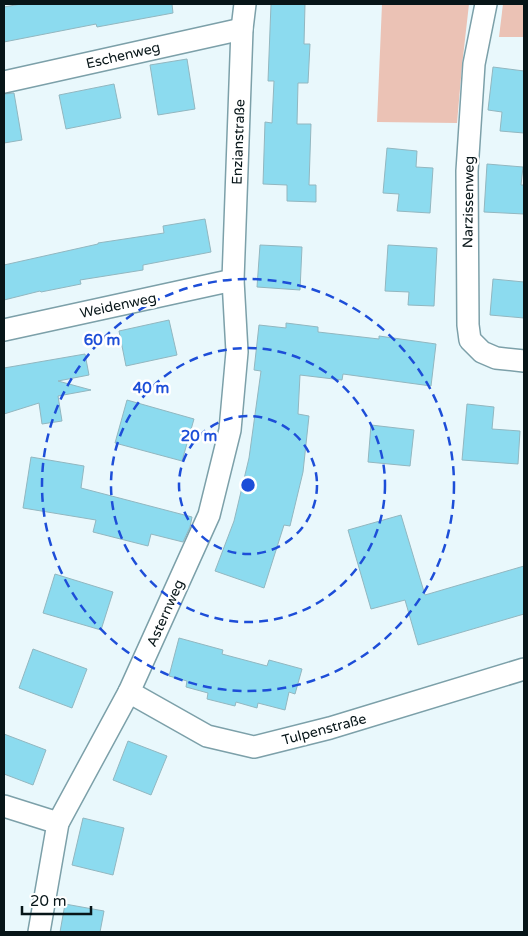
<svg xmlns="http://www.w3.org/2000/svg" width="528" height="936" viewBox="0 0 528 936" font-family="'Varela Round',sans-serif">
<rect width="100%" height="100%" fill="#e9f8fc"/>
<g fill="#ebc2b5">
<polygon points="382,4 469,4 462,66 457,123 377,122"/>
<polygon points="503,4 524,4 524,37 499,37"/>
</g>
<g fill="#8cdbef" stroke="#92b7c0">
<polygon points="21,4 172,4 173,13 97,27 96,24 4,42 4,7"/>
<polygon points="271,4 305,4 304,44 310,44 308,83 298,83 297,124 311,124 309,185 316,185 316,202 287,201 287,185 263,184 265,122 272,123 274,81 268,81"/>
<polygon points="187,59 195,109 158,115 150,65"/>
<polygon points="493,67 524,71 524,133 500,131 502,112 488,110"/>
<polygon points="114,84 121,118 66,129 59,95"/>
<polygon points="14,93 22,140 4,143 4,94"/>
<polygon points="387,148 417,151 416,167 433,168 430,213 397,211 399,194 383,193"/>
<polygon points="487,164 523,167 521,185 524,185 524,214 484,212"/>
<polygon points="205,219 211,252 143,265 143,270 80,280 81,284 41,292 40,291 4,300 4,265 98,244 98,243 164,233 163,226"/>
<polygon points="260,245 302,247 300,290 257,287"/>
<polygon points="388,245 437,248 434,306 408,305 409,292 385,291"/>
<polygon points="493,279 524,282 524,318 490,315"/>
<polygon points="169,320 177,355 126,366 119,331"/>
<polygon points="286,323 318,327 318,332 379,339 379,336 436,344 431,386 343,374 342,380 300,375 298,414 309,416 303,472 290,526 284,525 264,588 215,571 234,521 249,458 261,371 254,370 259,325 286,328"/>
<polygon points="85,354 89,375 58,381 91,390 58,396 62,421 42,424 39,403 4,414 4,368"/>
<polygon points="127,400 194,419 182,461 115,443"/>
<polygon points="467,404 494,407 492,429 520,431 518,464 462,460"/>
<polygon points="371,425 414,430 410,466 368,462"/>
<polygon points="31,457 84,466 81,488 192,517 190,527 183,542 151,534 148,546 93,532 96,520 23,508"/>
<polygon points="401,515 425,595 524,566 524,614 418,645 405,600 371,609 348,530"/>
<polygon points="55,574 113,592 101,630 43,613"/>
<polygon points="179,638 223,650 222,654 267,666 269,660 302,669 295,694 289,692 285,710 258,703 257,708 236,702 235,706 207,699 208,693 186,687 187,681 169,676"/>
<polygon points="33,649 87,669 72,708 19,688"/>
<polygon points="4,734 46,750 33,785 4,774"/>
<polygon points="128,741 167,756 151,795 113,780"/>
<polygon points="83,818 124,828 113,875 72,865"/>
<polygon points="65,904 104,911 100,932 60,932"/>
</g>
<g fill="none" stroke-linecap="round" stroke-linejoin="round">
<defs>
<g id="minor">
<polyline points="486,4 474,64 467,171 468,325 470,340 482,352 496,358 524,361"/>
<polyline points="4,82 242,29"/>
<polyline points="4,330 233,280"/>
<polyline points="129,692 207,736 254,747 330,728 524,669"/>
<polyline points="4,806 58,823"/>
<polyline points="39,932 58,823 129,692 209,515 230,430 237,352 233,280 242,29 245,4"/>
</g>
</defs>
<use href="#minor" stroke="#7ca0a9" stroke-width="24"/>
<use href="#minor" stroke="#fff" stroke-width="21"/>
</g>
<g fill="none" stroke="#1d4ed8" stroke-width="2.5" stroke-dasharray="9 6">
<circle cx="248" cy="485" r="69"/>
<circle cx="248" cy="485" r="137"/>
<circle cx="248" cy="485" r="206"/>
</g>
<g text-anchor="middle" stroke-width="5" stroke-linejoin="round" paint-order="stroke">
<g font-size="14" fill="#071518" stroke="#fff">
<text transform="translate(123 55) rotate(-13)" y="5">Eschenweg</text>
<text transform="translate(238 142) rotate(-88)" y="5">Enzianstraße</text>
<text transform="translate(468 202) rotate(-89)" y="5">Narzissenweg</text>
<text transform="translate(118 305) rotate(-12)" y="5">Weidenweg</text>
<text transform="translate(165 613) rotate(-66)" y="5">Asternweg</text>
<text transform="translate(324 729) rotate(-15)" y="5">Tulpenstraße</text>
</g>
</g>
<circle cx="248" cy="485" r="8" fill="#1d4ed8" stroke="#fff" stroke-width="2.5"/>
<g font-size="15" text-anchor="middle" font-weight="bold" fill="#1d4ed8" stroke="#fff" stroke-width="5" stroke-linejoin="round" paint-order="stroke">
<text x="102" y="345">60 m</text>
<text x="151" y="393">40 m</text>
<text x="199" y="441">20 m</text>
</g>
<rect width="528" height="936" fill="none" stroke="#071518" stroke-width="10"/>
<path d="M22 906v8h69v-8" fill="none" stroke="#071518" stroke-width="2.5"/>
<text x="30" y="906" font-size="15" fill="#071518" stroke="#ffffff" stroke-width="4" paint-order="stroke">20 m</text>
</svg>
